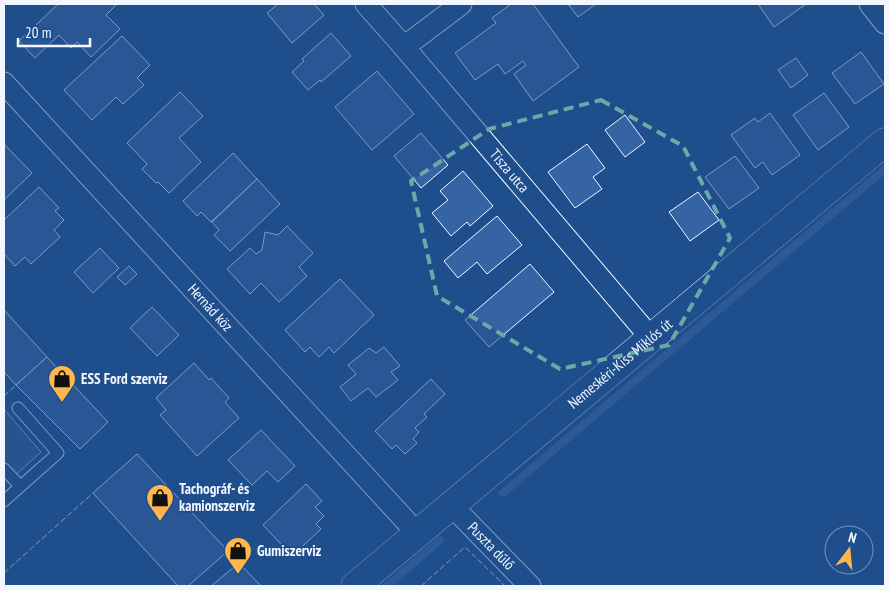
<svg xmlns="http://www.w3.org/2000/svg" width="889" height="590" viewBox="0 0 889 590" font-family="'PT Sans Narrow',sans-serif">
<rect width="100%" height="100%" fill="#1f4e8c"/>
<polygon fill="#305b95" stroke="#a8bbd7" points="4,409 41,452 12,478 4,469"/>
<g fill="none" stroke-linecap="round" stroke-linejoin="round">
<g stroke="#3b69a3" stroke-width="8">
<polyline points="503,493 885,169"/>
<polyline points="387,586 440,540"/>
</g>
</g>
<g fill="#3563a3" stroke="#f2f6ff">
<polygon points="58,4 117,4 106,15 120,29 91,57 77,42 71,48 59,35 35,58 19,41"/>
<polygon points="278,4 314,4 324,15 292,43 267,13"/>
<polygon points="511,4 533,4 579,67 533,101 514,74 526,65 523,61 505,74 498,64 475,80 455,53 496,23 492,18"/>
<polygon points="568,4 596,4 578,17"/>
<polygon points="758,4 806,4 774,27"/>
<polygon points="331,33 351,56 321,82 320,80 308,90 292,72 304,61 302,59"/>
<polygon points="122,36 150,65 137,78 144,85 123,104 116,97 92,120 64,90"/>
<polygon points="861,52 884,84 855,104 832,73"/>
<polygon points="796,58 808,75 791,88 778,70"/>
<polygon points="377,71 414,114 372,150 335,107"/>
<polygon points="180,92 203,116 179,138 201,162 169,193 158,182 156,183 142,169 147,164 127,143"/>
<polygon points="824,93 849,127 818,150 793,115"/>
<polygon points="770,113 800,155 772,175 763,162 755,168 731,135 755,118 758,122"/>
<polygon points="625,115 645,142 625,157 605,130"/>
<polygon points="421,133 448,165 421,188 394,156"/>
<polygon points="4,144 32,173 4,200"/>
<polygon points="587,144 605,168 593,177 602,189 575,208 548,172"/>
<polygon points="233,153 257,179 211,222 201,212 197,216 183,201"/>
<polygon points="735,156 759,188 729,209 705,177"/>
<polygon points="463,171 493,206 470,226 467,222 451,236 432,213 448,200 440,191"/>
<polygon points="257,179 280,204 230,251 214,235 219,230 212,222"/>
<polygon points="39,187 59,208 55,211 64,220 54,230 60,237 31,264 25,257 15,266 4,254 4,220"/>
<polygon points="698,192 719,220 690,241 669,212"/>
<polygon points="497,216 522,245 487,274 477,262 458,278 444,261"/>
<polygon points="287,226 313,253 299,267 307,276 279,302 261,283 250,294 227,269 250,248 256,254 262,250 265,232 278,235"/>
<polygon points="100,248 119,268 93,293 74,272"/>
<polygon points="530,264 554,292 489,347 465,320"/>
<polygon points="129,266 137,274 125,285 117,277"/>
<polygon points="340,279 374,315 334,353 329,347 319,357 310,347 305,352 285,330"/>
<polygon points="152,307 179,335 157,356 130,328"/>
<polygon points="4,310 47,357 16,385 4,372"/>
<polygon points="384,347 400,366 391,372 398,380 376,397 368,388 351,401 340,387 356,374 348,365 369,348 376,353"/>
<polygon points="47,357 108,422 80,449 16,385"/>
<polygon points="194,363 209,380 211,378 229,398 225,402 239,418 197,456 160,415 166,410 156,398"/>
<polygon points="431,379 445,394 424,414 427,417 415,428 419,432 413,439 417,443 405,454 396,445 392,449 375,431"/>
<polygon points="261,430 295,466 278,482 267,471 252,485 228,460"/>
<polygon points="137,454 228,551 188,586 178,586 93,493"/>
<polygon points="306,484 322,501 315,507 324,516 316,524 321,529 292,556 263,525"/>
<polygon points="239,563 261,586 211,586"/>
</g>
<g fill="none" stroke-linecap="round" stroke-linejoin="round">
<defs>
<g id="service">
<polyline points="4,469 20,486"/>
<polyline points="4,501 58,453 18,408"/>
</g>
<g id="minor">
<path id="s1" d="M366,4L404,47L651,338"/>
<polyline points="870,4 885,23"/>
<polyline points="404,47 461,4"/>
<path id="s2" d="M4,83L417,533"/>
<path id="s3" d="M452,506L530,586"/>
</g>
<g id="tertiary">
<path id="s4" d="M355,586L885,142"/>
</g>
</defs>
<use href="#service" stroke="#f2f6ff" stroke-width="13"/>
<use href="#minor" stroke="#f2f6ff" stroke-width="23"/>
<use href="#tertiary" stroke="#f2f6ff" stroke-width="29"/>
<use href="#service" stroke="#1f4e8c" stroke-width="11"/>
<use href="#minor" stroke="#1f4e8c" stroke-width="21"/>
<use href="#tertiary" stroke="#1f4e8c" stroke-width="28"/>
<g stroke="#f2f6ff" stroke-width="1" stroke-dasharray="6 2.5" stroke-linecap="butt">
<polyline points="4,396 16,385"/>
<polyline points="4,573 94,492"/>
<polyline points="421,586 465,547 505,586"/>
</g>
</g>
<path d="M0 0H889V590H0ZM601,100L683,146L730,238L669,345L560,369L437,296L411,181L489,129Z" fill="#1f4e8c" fill-opacity=".55" fill-rule="evenodd"/>
<path fill="none" stroke="#6aa9a8" stroke-width="4" stroke-dasharray="10 6" stroke-linejoin="round" d="M601,100L683,146L730,238L669,345L560,369L437,296L411,181L489,129Z"/>
<defs>
<symbol id="shop-pin" viewBox="-11 -11 22 30"><path d="M0 17L-7.5 6A9.5 9.5 0 1 1 7.5 6Z" fill="#ffb74d" stroke="#1f4e8c"/><path d="M-5-2.5h2.3a2.7 3.5 0 0 1 5.4 0H5L5.5 6h-11ZM-1.5-2.5h3a1.5 2.3 0 0 0-3 0Z" fill="#111"/></symbol>
</defs>
<g fill-rule="evenodd">
<use href="#shop-pin" x="46" y="363" width="32" height="43"/>
<use href="#shop-pin" x="144" y="482" width="32" height="43"/>
<use href="#shop-pin" x="222" y="535" width="32" height="43"/>
</g>
<g text-anchor="middle" stroke-width="4" stroke-linejoin="round" paint-order="stroke">
<g font-size="15" fill="#f2f6ff" stroke="#1f4e8c">
<text dy="5" stroke="none"><textPath href="#s1" startOffset="220">Tisza utca</textPath></text>
<text dy="5" stroke="none"><textPath href="#s2" startOffset="305">Hernád köz</textPath></text>
<text dy="5" stroke="none"><textPath href="#s4" startOffset="346">Nemeskéri-Kiss Miklós út</textPath></text>
<text dy="5" stroke="none"><textPath href="#s3" startOffset="56">Puszta dűlő</textPath></text>
</g>
<g font-size="15" font-weight="bold" fill="#f2f6ff" stroke="#1f4e8c" text-anchor="start">
<text x="81" y="384">ESS Ford szerviz</text>
<text x="179" y="494">Tachográf- és<tspan x="179" dy="17">kamionszerviz</tspan></text>
<text x="257" y="556">Gumiszerviz</text>
</g>
</g>
<rect width="889" height="590" fill="none" stroke="#f2f6ff" stroke-width="10"/>
<g transform="translate(849 550) rotate(16)"><circle r="24" fill="#1f4e8c" stroke="#7391ba"/>
<path d="M0-4L9 19L0 12L-9 19Z" fill="#ffb74d"/>
<text y="-8" font-size="14" font-weight="bold" text-anchor="middle" fill="#f2f6ff">N</text>
</g>
<path d="M18 38v8h72v-8" fill="none" stroke="#f2f6ff" stroke-width="2.5"/>
<text x="25" y="38" font-size="15" fill="#f2f6ff" stroke="#1f4e8c" stroke-width="4" paint-order="stroke">20 m</text>
</svg>
